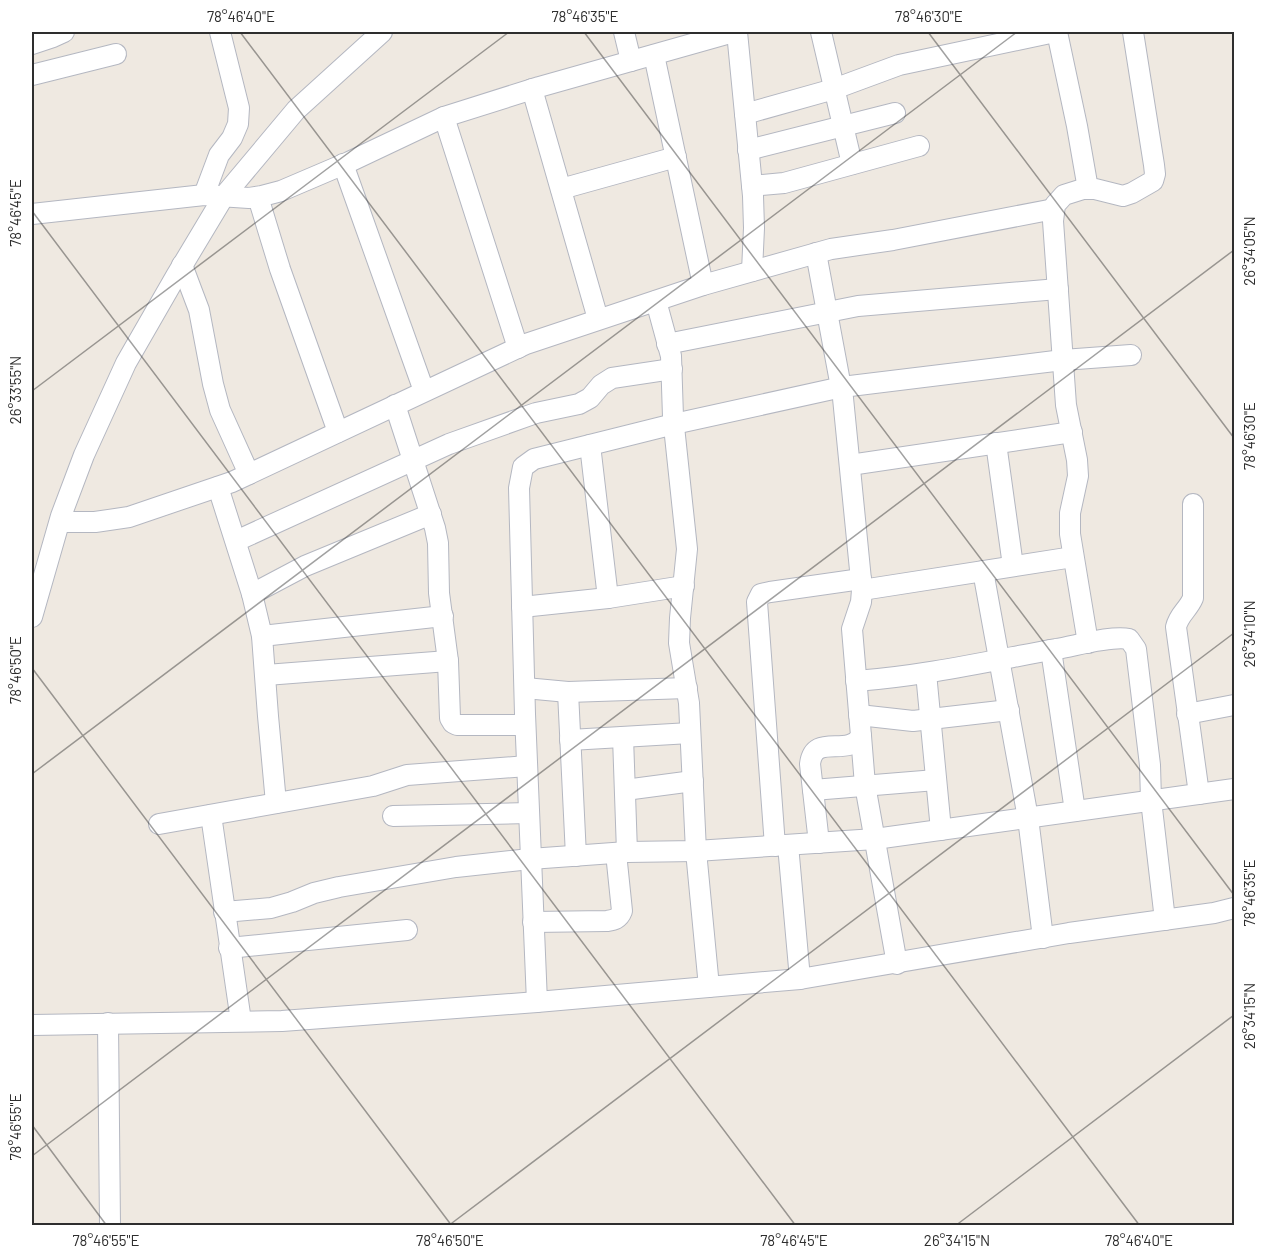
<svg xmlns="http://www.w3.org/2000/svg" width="1266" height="1257" viewBox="0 0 1266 1257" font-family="Barlow,sans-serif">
<rect width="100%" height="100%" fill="#efe9e1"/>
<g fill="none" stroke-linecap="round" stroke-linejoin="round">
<defs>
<g id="minor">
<polyline points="624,32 631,61"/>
<polyline points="737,32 753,196 754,228 752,271"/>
<polyline points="821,32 852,164"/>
<polyline points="1057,32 1077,126 1088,189"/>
<polyline points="32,44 53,37 64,32"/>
<polyline points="654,55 703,285"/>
<polyline points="32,75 116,54"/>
<polyline points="532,89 598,319"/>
<polyline points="745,114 834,89 899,65 1055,32"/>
<polyline points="444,117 518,348"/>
<polyline points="748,150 895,113"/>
<polyline points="343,164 424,391"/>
<polyline points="752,186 784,183 919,146"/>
<polyline points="561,189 676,157"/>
<polyline points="204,195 219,155 232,138 238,124 239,108 220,32"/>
<polyline points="258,197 280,269 338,432"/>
<polyline points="32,214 204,195 249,198 262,196 281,191 349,162 444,117 539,87 734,32"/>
<path d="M816,253L843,398L862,590L861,602L852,629L861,736C848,758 814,732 810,764L819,843"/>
<polyline points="182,265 199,310 213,384 220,410 249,474"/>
<polyline points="656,301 671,356 673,417 687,549 680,618 679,643 689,703 696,851 709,987"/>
<polyline points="667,344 858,306 1058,289"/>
<polyline points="395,405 435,528 438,543 439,593 448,661 450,718 453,723 457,725 525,725"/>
<polyline points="996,443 1013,566"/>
<polyline points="590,445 608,598"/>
<polyline points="850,465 1072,432"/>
<polyline points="218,487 252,594 262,636 268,716 276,803"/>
<path d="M1193,504V598C1188,610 1179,614 1176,627L1199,794"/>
<polyline points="60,522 95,522 129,517 232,482 526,344 703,285 831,249 893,240 1054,209"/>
<polyline points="236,541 449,444 536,413 579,404 590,398 601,385 612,378 672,369"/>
<polyline points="983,571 1028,818 1043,938"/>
<polyline points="862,590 1073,557"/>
<polyline points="252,594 305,566 431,514"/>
<polyline points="522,607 608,598 684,586"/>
<polyline points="32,617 61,516 84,455 126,363 176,276 224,196 296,110 382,32"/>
<polyline points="262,636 443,616"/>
<polyline points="1088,643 1070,534 1070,513 1078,476 1077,460 1066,405 1053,221 1055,205 1064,195 1083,189 1095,189 1123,196 1132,193 1153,181 1155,174 1154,165 1133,32"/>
<polyline points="1051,650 1075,811"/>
<polyline points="926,673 941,830"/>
<polyline points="266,675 448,661"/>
<path d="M856,681C923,676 990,661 1056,649C1075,646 1112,635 1129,639L1136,649L1150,765L1151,800L1165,920"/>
<polyline points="525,688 568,692 687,688"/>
<polyline points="568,692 576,856"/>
<polyline points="1187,714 1234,705"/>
<polyline points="859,715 913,721 1009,710"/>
<polyline points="861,736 865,785 897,964"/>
<polyline points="623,737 627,852"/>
<polyline points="570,740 690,733"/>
<polyline points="625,790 693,781"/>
<polyline points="813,790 936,780"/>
<polyline points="211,815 241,1021"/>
<polyline points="393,816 529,813"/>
<polyline points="159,824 373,786 407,775 527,766"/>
<polyline points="788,845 800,979"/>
<polyline points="775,846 757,602 761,594 770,592 861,579"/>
<polyline points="224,912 271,908 292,902 314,893 339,887 456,867 530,859 627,852 696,851 875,839 1234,789"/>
<path d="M533,922L607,921C614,920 619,919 622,911L616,853"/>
<polyline points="229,948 407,930"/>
<polyline points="537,1002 525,714 519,488 523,467 534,459 674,424 842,387 1063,360 1131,355"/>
<polyline points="108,1023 110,1226"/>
<polyline points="32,1025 282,1021 537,1002 800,979 1069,933 1214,913 1234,908"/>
</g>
</defs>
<use href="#minor" stroke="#b4b7c1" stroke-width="22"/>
<use href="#minor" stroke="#fff" stroke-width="20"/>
</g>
<path fill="none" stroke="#2e2e2e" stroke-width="1.5" stroke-opacity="0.45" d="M240,32L1140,1226M584,32L1234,895M928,32L1234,438M32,211L796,1226M32,391L509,32M32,668L452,1226M32,774L1017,32M32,1125L107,1226M32,1156L1234,250M448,1226L1234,633M955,1226L1234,1015"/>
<rect width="1266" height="1257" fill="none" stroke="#ffffff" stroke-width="66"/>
<rect x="33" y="33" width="1200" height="1191" fill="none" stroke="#2e2e2e" stroke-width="2"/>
<g font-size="15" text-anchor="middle" fill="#2e2e2e">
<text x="241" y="22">78°46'40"E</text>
<text x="585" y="22">78°46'35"E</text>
<text x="929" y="22">78°46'30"E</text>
<text transform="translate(16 213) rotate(-90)" y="5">78°46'45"E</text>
<text transform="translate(1250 251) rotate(-90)" y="5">26°34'05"N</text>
<text transform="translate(16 390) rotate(-90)" y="5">26°33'55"N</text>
<text transform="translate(1250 436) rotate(-90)" y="5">78°46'30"E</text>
<text transform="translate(1250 634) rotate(-90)" y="5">26°34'10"N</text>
<text transform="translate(16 670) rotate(-90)" y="5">78°46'50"E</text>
<text transform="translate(1250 893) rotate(-90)" y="5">78°46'35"E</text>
<text transform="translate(1250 1016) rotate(-90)" y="5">26°34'15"N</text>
<text transform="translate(16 1127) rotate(-90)" y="5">78°46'55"E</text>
<text x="106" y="1246">78°46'55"E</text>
<text x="450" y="1246">78°46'50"E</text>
<text x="794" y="1246">78°46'45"E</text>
<text x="957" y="1246">26°34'15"N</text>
<text x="1139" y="1246">78°46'40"E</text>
</g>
</svg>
